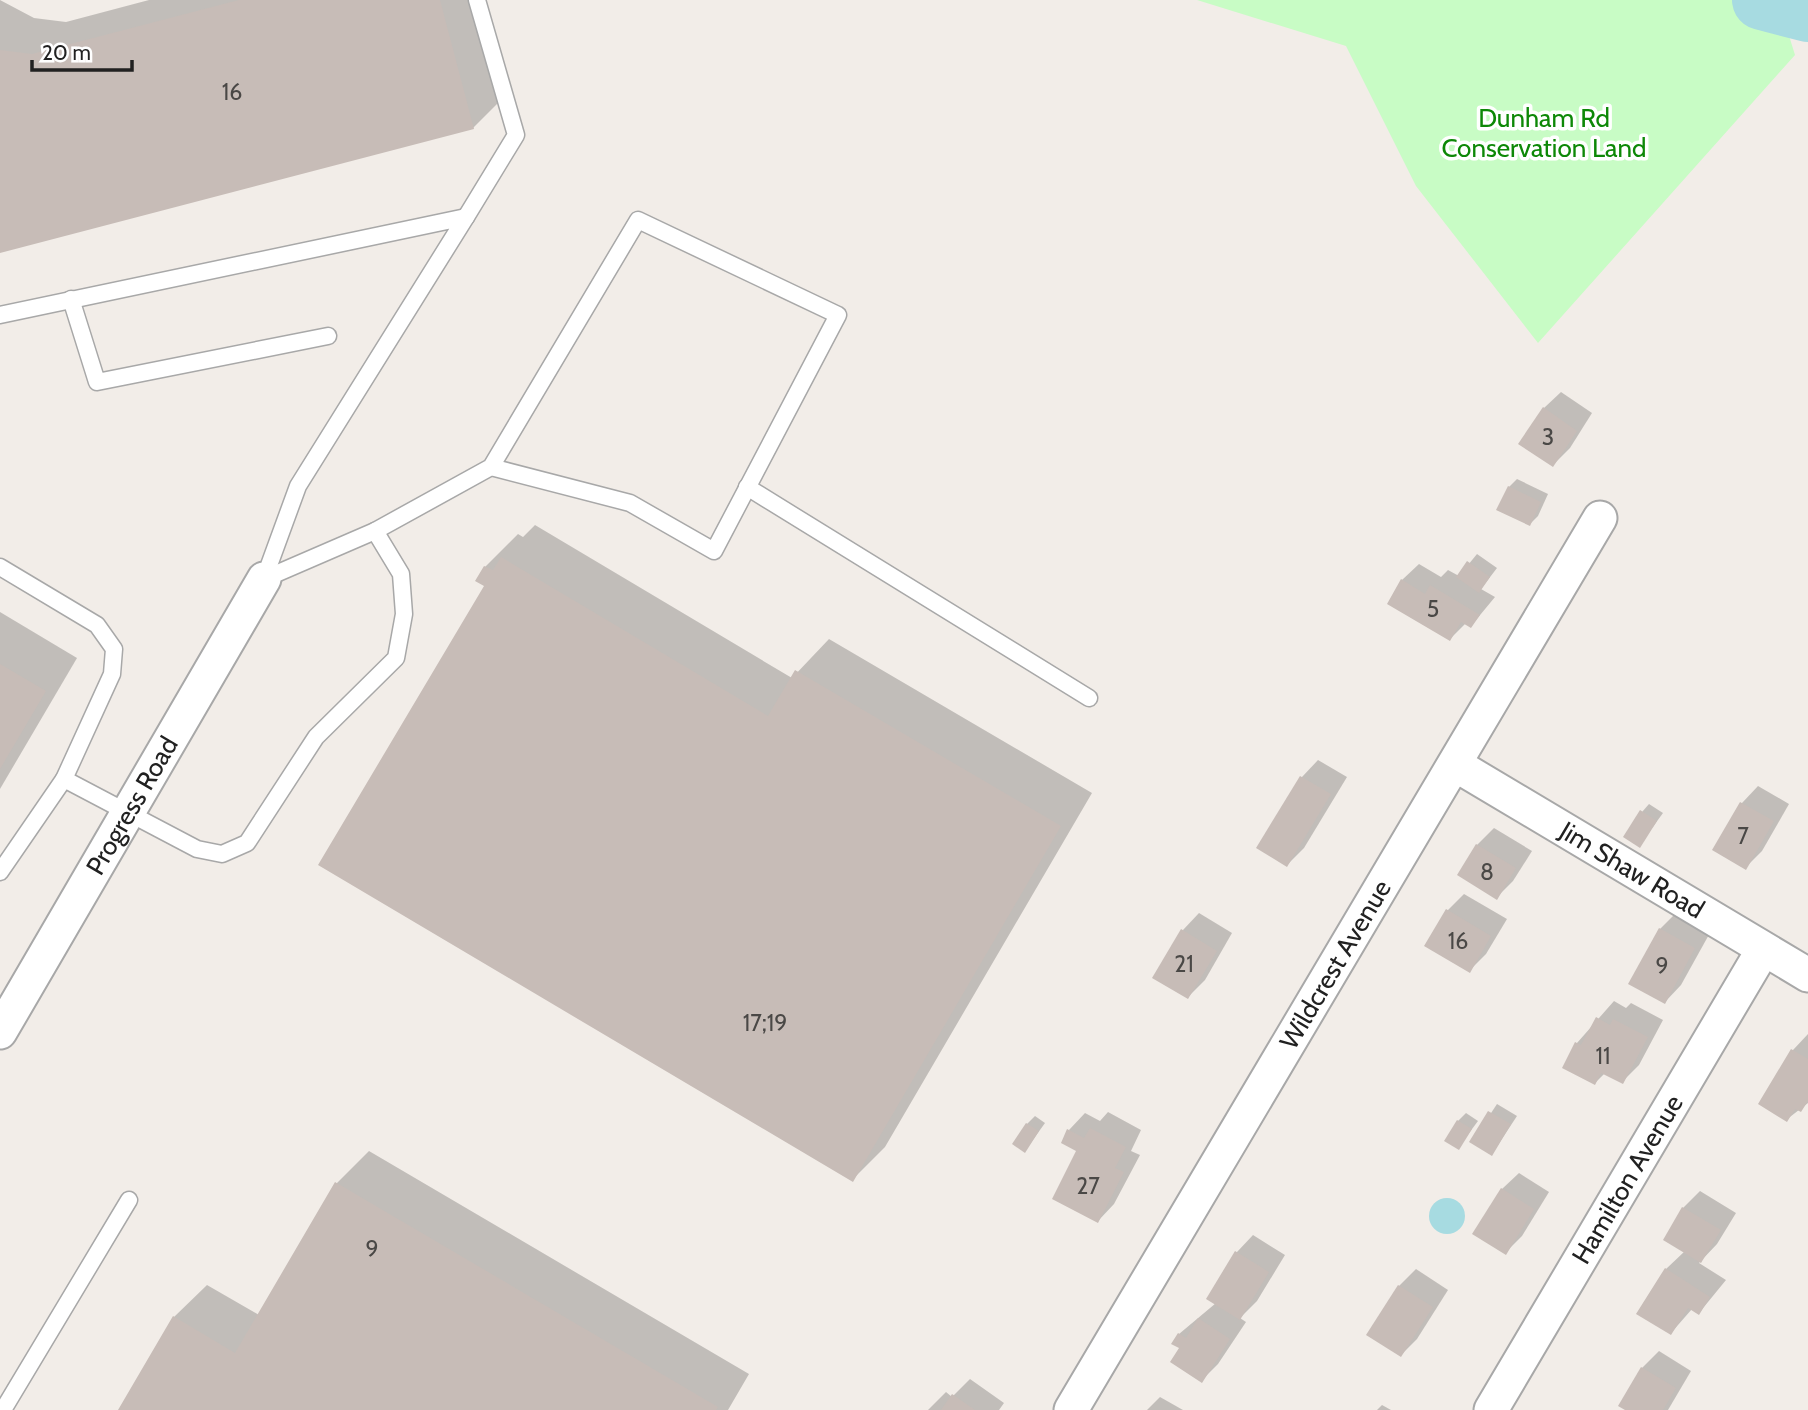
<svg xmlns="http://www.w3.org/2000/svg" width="1808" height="1410" viewBox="0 0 1808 1410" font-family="Cabin,sans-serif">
<rect width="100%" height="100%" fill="#f2ede8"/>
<polygon fill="#c8fcc5" points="1197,0 1778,0 1795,55 1538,343 1416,186 1346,46"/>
<circle fill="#a7dbe1" cx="1447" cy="1216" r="18"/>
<g fill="#0003">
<polygon points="0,0 34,18 66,22 149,0 481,0 506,95 473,128 0,251"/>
<polygon points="1561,392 1592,413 1570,448 1553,465 1544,408"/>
<polygon points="1517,479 1548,494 1538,516 1530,524 1509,487"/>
<polygon points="535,525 792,678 829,639 1092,793 885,1147 852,1180 487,585 485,567 518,534 523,537"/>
<polygon points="1477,554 1497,568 1481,589 1495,597 1471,626 1466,623 1450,639 1402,580 1419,564 1441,577 1448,570 1459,576"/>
<polygon points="0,612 77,658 0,789"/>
<polygon points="1318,760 1347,777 1304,848 1287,865 1259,848 1302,777"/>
<polygon points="1758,786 1789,804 1762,851 1746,867 1715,849 1742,803"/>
<polygon points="1649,804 1663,813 1639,846 1642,812"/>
<polygon points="1494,828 1532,851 1513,881 1497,897 1477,845"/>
<polygon points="1464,894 1507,919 1486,954 1469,971 1447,911"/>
<polygon points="1677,912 1711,931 1681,985 1665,1002 1660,929"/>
<polygon points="1199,913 1232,933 1205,980 1188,997 1183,930"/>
<polygon points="1614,1001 1626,1008 1631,1003 1663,1020 1639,1065 1622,1082 1605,1073 1595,1083 1564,1067 1577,1043"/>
<polygon points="1808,1034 1808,1103 1786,1120 1760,1103 1793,1050"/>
<polygon points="1497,1104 1517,1116 1492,1154 1472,1142"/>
<polygon points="1108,1112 1141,1130 1131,1151 1140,1155 1114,1204 1098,1221 1079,1151 1069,1130 1085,1113 1100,1121"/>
<polygon points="1466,1113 1478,1121 1458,1148 1458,1121"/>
<polygon points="1035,1116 1045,1123 1025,1151 1027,1124"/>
<polygon points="369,1151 749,1374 728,1410 120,1410 174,1317 207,1285 259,1315 337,1183"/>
<polygon points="1519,1173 1549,1192 1522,1236 1505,1253 1502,1189"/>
<polygon points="1700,1191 1736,1213 1717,1244 1699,1263 1726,1280 1699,1313 1692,1309 1671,1333 1666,1269 1685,1251 1683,1208"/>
<polygon points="1253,1235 1285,1255 1257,1301 1240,1318 1246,1322 1218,1364 1202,1380 1181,1348 1179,1334 1216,1303 1209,1299 1237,1252"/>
<polygon points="1416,1269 1448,1290 1417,1339 1401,1355 1399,1286"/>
<polygon points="1659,1351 1691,1371 1668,1410 1628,1410 1642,1368"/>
<polygon points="970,1379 1004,1403 999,1410 928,1410 946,1392 952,1397"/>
<polygon points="1160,1397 1183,1410 1147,1410"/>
<polygon points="1382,1405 1391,1410 1377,1410"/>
</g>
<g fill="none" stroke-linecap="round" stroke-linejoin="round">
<polyline stroke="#a7dbe1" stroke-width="60" points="1762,0 1808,12"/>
</g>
<g fill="#c7bcb7">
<polygon points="239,0 440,0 474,129 0,253 0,50 32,54"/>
<polygon points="1543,407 1577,431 1553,467 1518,444"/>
<polygon points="1508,486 1541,502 1530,526 1496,510"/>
<polygon points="501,557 768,716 795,670 1061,826 853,1182 318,865 484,586 475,581 484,566 493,570"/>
<polygon points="1467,561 1490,577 1479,593 1456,577"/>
<polygon points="1401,579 1425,594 1430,585 1480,615 1471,628 1461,622 1450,641 1387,604"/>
<polygon points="0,664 46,691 0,769"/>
<polygon points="1300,776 1331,794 1287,867 1256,848"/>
<polygon points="1740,802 1774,821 1746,870 1712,850"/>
<polygon points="1640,810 1657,821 1640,848 1623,837"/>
<polygon points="1476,844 1516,868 1497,900 1457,875"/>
<polygon points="1446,909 1491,936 1470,973 1424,946"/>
<polygon points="1659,928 1695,948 1665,1004 1628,984"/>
<polygon points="1181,929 1217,951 1188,999 1152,978"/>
<polygon points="1596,1017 1610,1025 1613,1019 1648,1037 1623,1084 1601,1073 1595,1085 1562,1068 1575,1042 1581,1045"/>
<polygon points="1791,1049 1808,1059 1808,1101 1801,1112 1795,1109 1787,1122 1758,1104"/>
<polygon points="1488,1111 1511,1124 1492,1156 1469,1142"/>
<polygon points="1457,1120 1472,1129 1459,1150 1444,1141"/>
<polygon points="1026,1123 1039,1131 1025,1153 1012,1144"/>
<polygon points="1090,1128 1126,1147 1115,1168 1124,1172 1098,1223 1052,1199 1076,1151 1061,1143 1067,1129 1084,1138"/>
<polygon points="335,1182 718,1407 716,1410 118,1410 173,1316 235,1353"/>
<polygon points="1501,1188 1534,1209 1506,1255 1472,1234"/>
<polygon points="1682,1207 1721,1230 1701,1263 1663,1240"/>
<polygon points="1235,1251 1269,1272 1240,1320 1206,1299"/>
<polygon points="1665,1268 1710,1297 1699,1315 1688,1308 1671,1335 1636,1314"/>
<polygon points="1398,1285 1433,1307 1401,1357 1366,1335"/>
<polygon points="1198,1318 1230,1339 1202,1383 1170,1362 1179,1348 1171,1344 1178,1333 1186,1338"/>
<polygon points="1641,1367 1676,1388 1663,1410 1625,1410 1618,1406"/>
<polygon points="952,1394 975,1410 941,1410"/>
</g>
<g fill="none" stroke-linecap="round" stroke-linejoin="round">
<defs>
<g id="service">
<polyline points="466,217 516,135 477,0"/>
<polyline points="71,299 97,382 328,336"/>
<polyline points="0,315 466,217 298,486 264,579"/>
<polyline points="747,487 1089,698"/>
<polyline points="0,567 97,625 114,649 112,674 64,779 0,872"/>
<polyline points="264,579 375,531 491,467 630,503 714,551 838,315 638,220 491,467"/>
<polyline points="64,779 197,849 222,854 247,843 316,737 396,658 404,614 401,574 375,531"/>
<polyline points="3,1410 129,1200"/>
</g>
<g id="minor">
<path id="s1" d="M1456,765L1808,975"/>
<path id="s2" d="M0,1032L264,579"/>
<path id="s3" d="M1071,1410L1600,518"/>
<path id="s4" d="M1491,1410L1763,950"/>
</g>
</defs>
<use href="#service" stroke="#a8a8a8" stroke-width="19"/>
<use href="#minor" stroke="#a8a8a8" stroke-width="37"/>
<use href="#service" stroke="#fff" stroke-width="16"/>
<use href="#minor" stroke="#fff" stroke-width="33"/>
</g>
<g text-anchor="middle" stroke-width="7" stroke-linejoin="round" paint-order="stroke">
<g font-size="23" fill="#4a4846">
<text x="232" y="100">16</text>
<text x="1548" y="445">3</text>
<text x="1433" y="617">5</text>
<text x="1743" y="844">7</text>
<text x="1487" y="880">8</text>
<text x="1458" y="949">16</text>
<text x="1184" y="972">21</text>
<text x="1662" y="974">9</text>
<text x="765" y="1031">17;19</text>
<text x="1603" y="1064">11</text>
<text x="1088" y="1194">27</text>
<text x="372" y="1257">9</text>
</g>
<g font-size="26" fill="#0d8807" stroke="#fff">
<text x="1544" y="127">Dunham Rd<tspan x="1544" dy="30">Conservation Land</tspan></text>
</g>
<g font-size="26" fill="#212121" stroke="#fff">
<text dy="9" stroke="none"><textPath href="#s2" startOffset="262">Progress Road</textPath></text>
<text dy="9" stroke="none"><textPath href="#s1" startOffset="205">Jim Shaw Road</textPath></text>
<text dy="9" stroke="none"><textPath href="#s3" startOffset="518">Wildcrest Avenue</textPath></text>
<text dy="9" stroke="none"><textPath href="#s4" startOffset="268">Hamilton Avenue</textPath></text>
</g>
</g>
<path d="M32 60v10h100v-10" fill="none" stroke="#212121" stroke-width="3.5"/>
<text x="42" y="60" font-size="21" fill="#212121" stroke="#ffffff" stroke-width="5" paint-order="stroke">20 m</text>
</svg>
